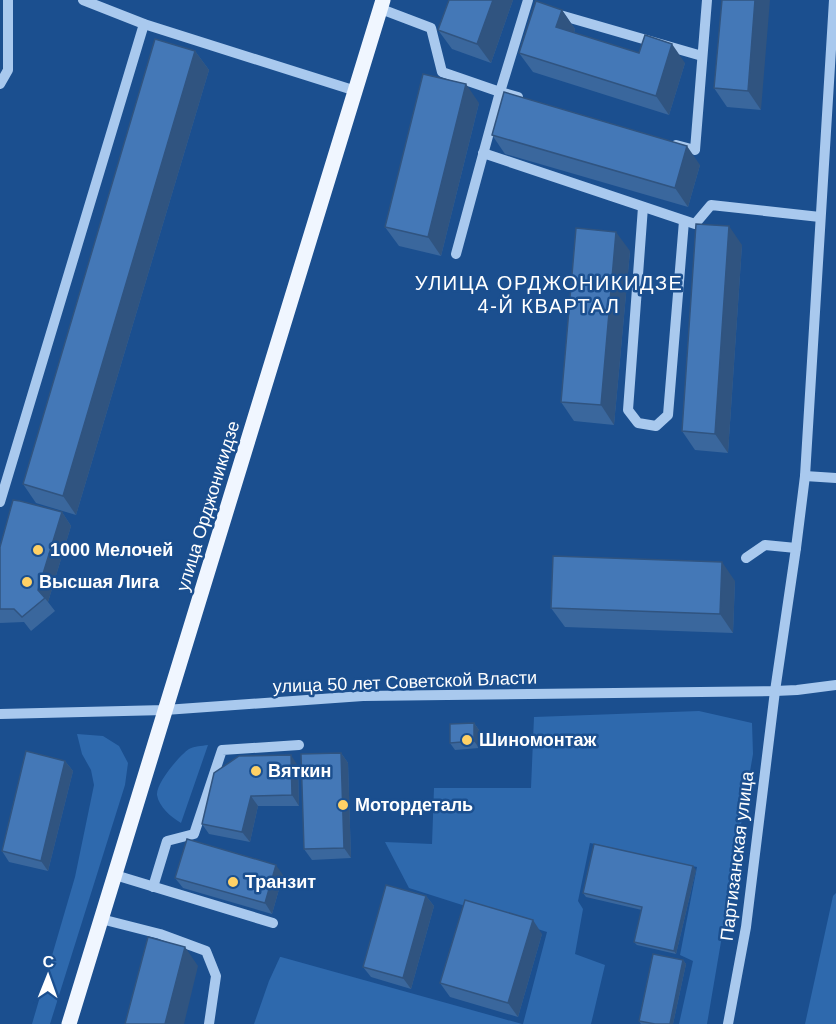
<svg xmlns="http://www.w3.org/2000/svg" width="836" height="1024" viewBox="0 0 836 1024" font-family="Arial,sans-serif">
<rect width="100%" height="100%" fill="#1b4f8f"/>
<g fill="#2e69ad">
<polygon points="699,711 752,723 753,754 707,1024 679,1024 693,961 680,955 697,867 590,843 578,901 583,909 575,954 605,965 591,1024 523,1024 547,932 409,888 385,842 432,844 434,788 531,788 534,717"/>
<polygon points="77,734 103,736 119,746 128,763 125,785 50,1024 32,1024 75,877 94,785 91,770 82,754"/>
<path d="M208,745L181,823C171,817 159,807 157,795C156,783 180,755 189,749C195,746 201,746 208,745Z"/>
<polygon points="836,893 836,1024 805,1024 833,896"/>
<polygon points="280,957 281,957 522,1024 254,1024 269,981"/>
</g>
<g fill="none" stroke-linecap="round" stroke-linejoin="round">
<g stroke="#a9c9ee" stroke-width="10">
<polyline points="83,0 144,24 356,91"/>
<polyline points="381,9 431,28 442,72 500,92 528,0"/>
<polyline points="553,13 702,56"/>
<polyline points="0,84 8,70 8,0"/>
<polyline points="676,145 695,150 707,0"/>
<polyline points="483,153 695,224 711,205 820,217"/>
<polyline points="643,207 628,410 638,423 656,426 668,415 684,221"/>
<polyline points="456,254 500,92 518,97"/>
<polyline points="805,476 836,478"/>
<polyline points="0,502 144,24"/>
<polyline points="746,558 765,545 796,548"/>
<polyline points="0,714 165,710 363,696 775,691 797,690 836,685"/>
<polyline points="115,875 273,923"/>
<polyline points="153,887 167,841 194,834 222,750 299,745"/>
<polyline points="101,919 160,934 206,951 216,976 209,1024"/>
<polyline points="728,1024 746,927 775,691 796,548 805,476 834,0"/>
</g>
<polyline stroke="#f0f6ff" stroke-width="15" points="69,1024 383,0"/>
</g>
<g fill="#3a679d">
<polygon points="449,0 513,0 491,63 452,49 438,30"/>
<polygon points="722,0 761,110 727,107 714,88"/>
<polygon points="562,10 575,29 574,33 639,53 685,63 669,115 533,72 519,53"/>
<polygon points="195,51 209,70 76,515 36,503 23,484"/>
<polygon points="479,103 441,256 399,246 385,227"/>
<polygon points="492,135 700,165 688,207 505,154"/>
<polygon points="742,245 728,453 695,450 682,431"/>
<polygon points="630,251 614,425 574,421 561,402"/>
<polygon points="62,512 71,526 48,602 55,611 31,631 24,622 0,623 0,547"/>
<polygon points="735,581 733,633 565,627 551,608"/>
<polygon points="474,723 479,730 479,748 455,750 450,743"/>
<polygon points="341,753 348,763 351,858 312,860 304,849"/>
<polygon points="65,761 73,771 48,871 9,862 2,851"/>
<polygon points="298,766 299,806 258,806 250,842 209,834 202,824"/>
<polygon points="696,870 676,954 637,945 634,942 642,910 586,897 583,893"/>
<polygon points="283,875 272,914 183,888 175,878"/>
<polygon points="426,896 434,906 411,989 371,977 363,967"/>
<polygon points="542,934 518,1017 450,997 440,983"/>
<polygon points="683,960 686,964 673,1024 641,1024 639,1021"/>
</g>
<g fill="#305480">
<polygon points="493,0 513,0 491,63 477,44"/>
<polygon points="755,0 770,0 761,110 748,91"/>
<polygon points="562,10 575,29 570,46 556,27"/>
<polygon points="672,44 685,63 669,115 656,96"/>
<polygon points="195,51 209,70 76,515 63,496"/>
<polygon points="466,84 479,103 441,256 428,237"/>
<polygon points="687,146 700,165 688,207 675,188"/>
<polygon points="729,226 742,245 728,453 715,434"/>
<polygon points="616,232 630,251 614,425 601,405"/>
<polygon points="62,512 71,526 48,602 38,590"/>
<polygon points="722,562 735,581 733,633 720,614"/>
<polygon points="474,723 479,730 479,748 474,741"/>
<polygon points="341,753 348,763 351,858 344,848"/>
<polygon points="291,755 298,766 299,806 292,795"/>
<polygon points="65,761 73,771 48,871 41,861"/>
<polygon points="251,796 258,806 250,842 242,832"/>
<polygon points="276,865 283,875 272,914 265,903"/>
<polygon points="693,866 696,870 676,954 674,951"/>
<polygon points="426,896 434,906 411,989 403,978"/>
<polygon points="533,920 542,934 518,1017 508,1003"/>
<polygon points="185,947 198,966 184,1024 165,1024"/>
<polygon points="683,960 686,964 673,1024 670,1024"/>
</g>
<g fill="#4478b7" stroke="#305480" stroke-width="1.5">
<polygon points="449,0 493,0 477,44 438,30"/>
<polygon points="722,0 755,0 748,91 714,88"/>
<polygon points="536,1 562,10 556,27 639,53 645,35 672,44 656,96 519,53"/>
<polygon points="155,39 195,51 63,496 23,484"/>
<polygon points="423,74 466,84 428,237 385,227"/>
<polygon points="504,92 687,146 675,188 492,135"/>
<polygon points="696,224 729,226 715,434 682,431"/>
<polygon points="576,228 616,232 601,405 561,402"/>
<polygon points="13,500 20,501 62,512 38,590 45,598 22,617 14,609 0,609 0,547"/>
<polygon points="553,556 722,562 720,614 551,608"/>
<polygon points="474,723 474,741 450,743 450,724"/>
<polygon points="26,751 65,761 41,861 2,851"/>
<polygon points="341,753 344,848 304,849 301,754"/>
<polygon points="291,755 292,795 251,796 242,832 202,824 214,773 239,756"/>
<polygon points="187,839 276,865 265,903 175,878"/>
<polygon points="594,844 693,866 674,951 634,942 642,907 583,893"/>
<polygon points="386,885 426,896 403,978 363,967"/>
<polygon points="465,900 533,920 508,1003 440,983"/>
<polygon points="148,937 185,947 165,1024 125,1024"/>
<polygon points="653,954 683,960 670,1024 655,1024 639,1021"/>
</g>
<g fill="#ffd166" stroke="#1b4f8f" stroke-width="2">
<circle cx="38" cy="550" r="6"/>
<circle cx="27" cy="582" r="6"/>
<circle cx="467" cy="740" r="6"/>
<circle cx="256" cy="771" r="6"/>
<circle cx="343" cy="805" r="6"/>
<circle cx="233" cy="882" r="6"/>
</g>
<g text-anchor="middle" stroke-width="5" stroke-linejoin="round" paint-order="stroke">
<g font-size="18" fill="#fff" stroke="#1b4f8f">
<text transform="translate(208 506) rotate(-73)" y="6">улица Орджоникидзе</text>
<text transform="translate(405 682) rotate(-2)" y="6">улица 50 лет Советской Власти</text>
<text transform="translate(737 856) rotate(-83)" y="6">Партизанская улица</text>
</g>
<g font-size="18" font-weight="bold" fill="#fff" stroke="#1b4f8f" text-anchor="start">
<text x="50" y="556">1000 Мелочей</text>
<text x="39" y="588">Высшая Лига</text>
<text x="479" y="746">Шиномонтаж</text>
<text x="268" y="777">Вяткин</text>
<text x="355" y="811">Мотордеталь</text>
<text x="245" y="888">Транзит</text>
</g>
<g font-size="20" letter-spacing="1.5" fill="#fff" stroke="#1b4f8f">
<text x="549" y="290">УЛИЦА ОРДЖОНИКИДЗЕ<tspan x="549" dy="23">4-Й КВАРТАЛ</tspan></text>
</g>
</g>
<g transform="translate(48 976) rotate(1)" stroke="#1b4f8f" stroke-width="4.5" paint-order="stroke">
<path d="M0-4.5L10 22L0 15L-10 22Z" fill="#ffffff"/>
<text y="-9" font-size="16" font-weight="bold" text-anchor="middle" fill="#ffffff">С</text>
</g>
</svg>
